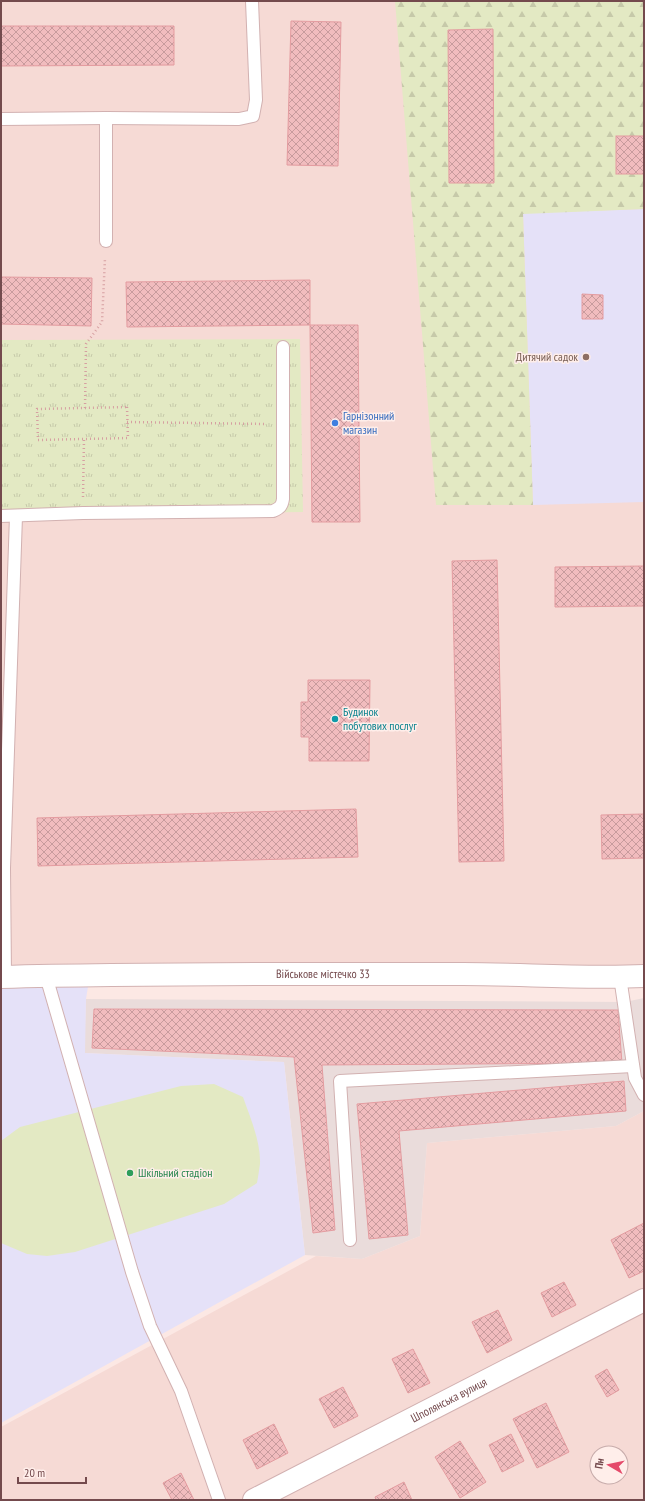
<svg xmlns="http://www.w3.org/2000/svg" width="645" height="1501" viewBox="0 0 645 1501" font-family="'PT Sans Narrow',sans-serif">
<defs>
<pattern id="grass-tufts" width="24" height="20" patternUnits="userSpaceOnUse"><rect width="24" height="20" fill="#e3e9c3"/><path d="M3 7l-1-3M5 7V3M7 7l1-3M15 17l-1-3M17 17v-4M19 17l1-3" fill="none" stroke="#c6c9a9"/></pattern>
<pattern id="forest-firs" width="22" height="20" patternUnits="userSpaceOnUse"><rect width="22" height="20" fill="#e3e9c3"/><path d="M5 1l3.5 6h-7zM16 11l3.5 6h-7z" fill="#c6c9a9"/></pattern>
<pattern id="building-cross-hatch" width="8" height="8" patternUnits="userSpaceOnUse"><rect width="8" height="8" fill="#f1bcbe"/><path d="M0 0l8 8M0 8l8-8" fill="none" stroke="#c89b9d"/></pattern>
</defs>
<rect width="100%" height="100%" fill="#fce8e4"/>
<g fill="#f6dad5" fill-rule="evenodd">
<polygon points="1,1 644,1 644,976 1,977"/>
<path d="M644,1111V1500H1V1427L316,1256L362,1259L420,1236L427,1143L616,1126ZM597,1453H621V1477H597Z"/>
</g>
<polygon fill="#eadcdb" points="644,998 644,1111 616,1126 427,1143 420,1236 362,1259 305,1255 284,1062 84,1053 86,999 625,1002"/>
<g fill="#e5e1f8">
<polygon points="644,209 644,502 533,505 523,213"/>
<polygon points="90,974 86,999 85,1053 284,1062 305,1255 1,1423 1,977"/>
</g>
<polygon fill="url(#grass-tufts)" points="300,339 303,512 16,516 1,512 1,340"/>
<polygon fill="url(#forest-firs)" points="395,1 644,1 644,209 523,214 533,505 436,505"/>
<path fill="#e3e9c3" d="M214,1084L243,1097C250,1117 261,1142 260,1164C259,1171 258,1177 257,1183L224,1204L75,1252L47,1256L27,1254L1,1243V1141L20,1127L181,1086Z"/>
<g fill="url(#building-cross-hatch)" stroke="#e49ca0">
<polygon points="291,21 341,22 338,166 287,165"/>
<polygon points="1,26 174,26 174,65 1,66"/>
<polygon points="493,29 494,183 449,183 448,30"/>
<rect x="616" y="136" width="28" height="38"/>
<polygon points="1,277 92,278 91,326 1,324"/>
<polygon points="310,280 310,325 127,327 126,282"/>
<polygon points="582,294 603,295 603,319 582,319"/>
<polygon points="310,325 358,325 360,522 312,522"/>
<polygon points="497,560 504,861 459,862 452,561"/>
<polygon points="644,566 644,606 555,607 555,567"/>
<polygon points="308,680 370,680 369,761 309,761 309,737 301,737 301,702 308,702"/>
<polygon points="356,809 358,857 38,866 37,818"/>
<polygon points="644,814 644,858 602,859 601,815"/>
<polygon points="94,1009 618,1010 622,1063 322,1065 335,1230 313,1233 294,1057 92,1048"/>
<polygon points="624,1081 626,1111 399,1131 408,1235 369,1239 357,1104"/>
<polygon points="644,1223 644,1271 629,1278 611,1240"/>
<polygon points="564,1282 576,1305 552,1317 541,1293"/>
<polygon points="498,1310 512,1340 487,1353 472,1322"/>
<polygon points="413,1349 430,1383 408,1393 392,1359"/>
<polygon points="607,1369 619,1390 607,1397 595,1376"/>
<polygon points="343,1387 358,1416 334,1428 319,1399"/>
<polygon points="546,1403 569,1452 537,1468 513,1419"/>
<polygon points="274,1424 288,1453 257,1469 243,1440"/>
<polygon points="511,1434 524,1461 502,1472 489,1445"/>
<polygon points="460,1441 486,1482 460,1498 435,1457"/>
<polygon points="181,1473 194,1500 172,1500 163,1483"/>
<polygon points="404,1482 412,1500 376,1500 375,1497"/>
</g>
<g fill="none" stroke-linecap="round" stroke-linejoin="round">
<defs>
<g id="lane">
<polyline points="1,119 106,118 239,119 253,116 256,100 252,1"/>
<polyline points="106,241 106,118"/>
<path d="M1,516L83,513L273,511C280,508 282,506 283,499V347"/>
<polyline points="5,976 4,868 16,516"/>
<polyline points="46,976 132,1272 150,1326 181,1391 219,1500"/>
<polyline points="620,977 635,1078 644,1095"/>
<polyline points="350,1240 340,1081 633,1066"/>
</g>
<g id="street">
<path id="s1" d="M1,977C155,973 309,974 463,974C523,974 584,979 644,976"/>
<path id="s2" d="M254,1500L644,1300"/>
</g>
</defs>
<use href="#lane" stroke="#d2b1b1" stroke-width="14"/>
<use href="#street" stroke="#d2b1b1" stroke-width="24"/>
<g stroke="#d69fa1" stroke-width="2.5" stroke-dasharray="1 3" stroke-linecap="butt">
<polygon points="127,407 128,438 38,440 37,409"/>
<polyline points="85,408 86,344 102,322 105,258"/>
<polyline points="127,422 267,424"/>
<polyline points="83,497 84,439"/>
</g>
<use href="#lane" stroke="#fff" stroke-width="12"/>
<use href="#street" stroke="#fff" stroke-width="22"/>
</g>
<circle fill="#8d6e63" stroke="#ffeeea" stroke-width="1.5" cx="586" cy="357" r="4"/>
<circle fill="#3f7fe0" stroke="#ffeeea" stroke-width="1.5" cx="335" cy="423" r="4"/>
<circle fill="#0f9aa8" stroke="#ffeeea" stroke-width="1.5" cx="335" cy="719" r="4"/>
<circle fill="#2e9e5b" stroke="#ffeeea" stroke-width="1.5" cx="130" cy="1173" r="4"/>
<g text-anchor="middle" stroke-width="3" stroke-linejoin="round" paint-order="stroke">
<g font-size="12" fill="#785e54" stroke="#ffeeea" text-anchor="end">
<text x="578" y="361">Дитячий садок</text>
</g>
<g font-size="12" fill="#366cbe" stroke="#ffeeea" text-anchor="start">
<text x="343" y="420">Гарнізонний<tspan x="343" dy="14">магазин</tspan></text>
</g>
<g font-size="12" fill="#0d838f" stroke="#ffeeea" text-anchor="start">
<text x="343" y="716">Будинок<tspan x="343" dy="14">побутових послуг</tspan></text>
</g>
<g font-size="12" fill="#744a4d" stroke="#ffeeea">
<text dy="4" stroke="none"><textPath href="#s1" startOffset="322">Військове містечко 33</textPath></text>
<text dy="4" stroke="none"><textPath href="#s2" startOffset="219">Шполянська вулиця</textPath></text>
</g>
<g font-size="12" fill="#27864d" stroke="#ffeeea" text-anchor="start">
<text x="138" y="1177">Шкільний стадіон</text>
</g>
</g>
<rect width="645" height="1501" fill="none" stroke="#744a4d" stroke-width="4"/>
<g transform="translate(609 1465) rotate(279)"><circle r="19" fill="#ffeeea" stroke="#c7acab"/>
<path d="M0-3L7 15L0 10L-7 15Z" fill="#e54a6a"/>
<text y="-6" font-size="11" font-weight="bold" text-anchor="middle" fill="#744a4d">Пн</text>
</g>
<path d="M18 1477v6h68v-6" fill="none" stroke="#744a4d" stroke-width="2"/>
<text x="24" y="1477" font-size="12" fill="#744a4d" stroke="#ffeeea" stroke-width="3" paint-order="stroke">20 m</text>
</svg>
